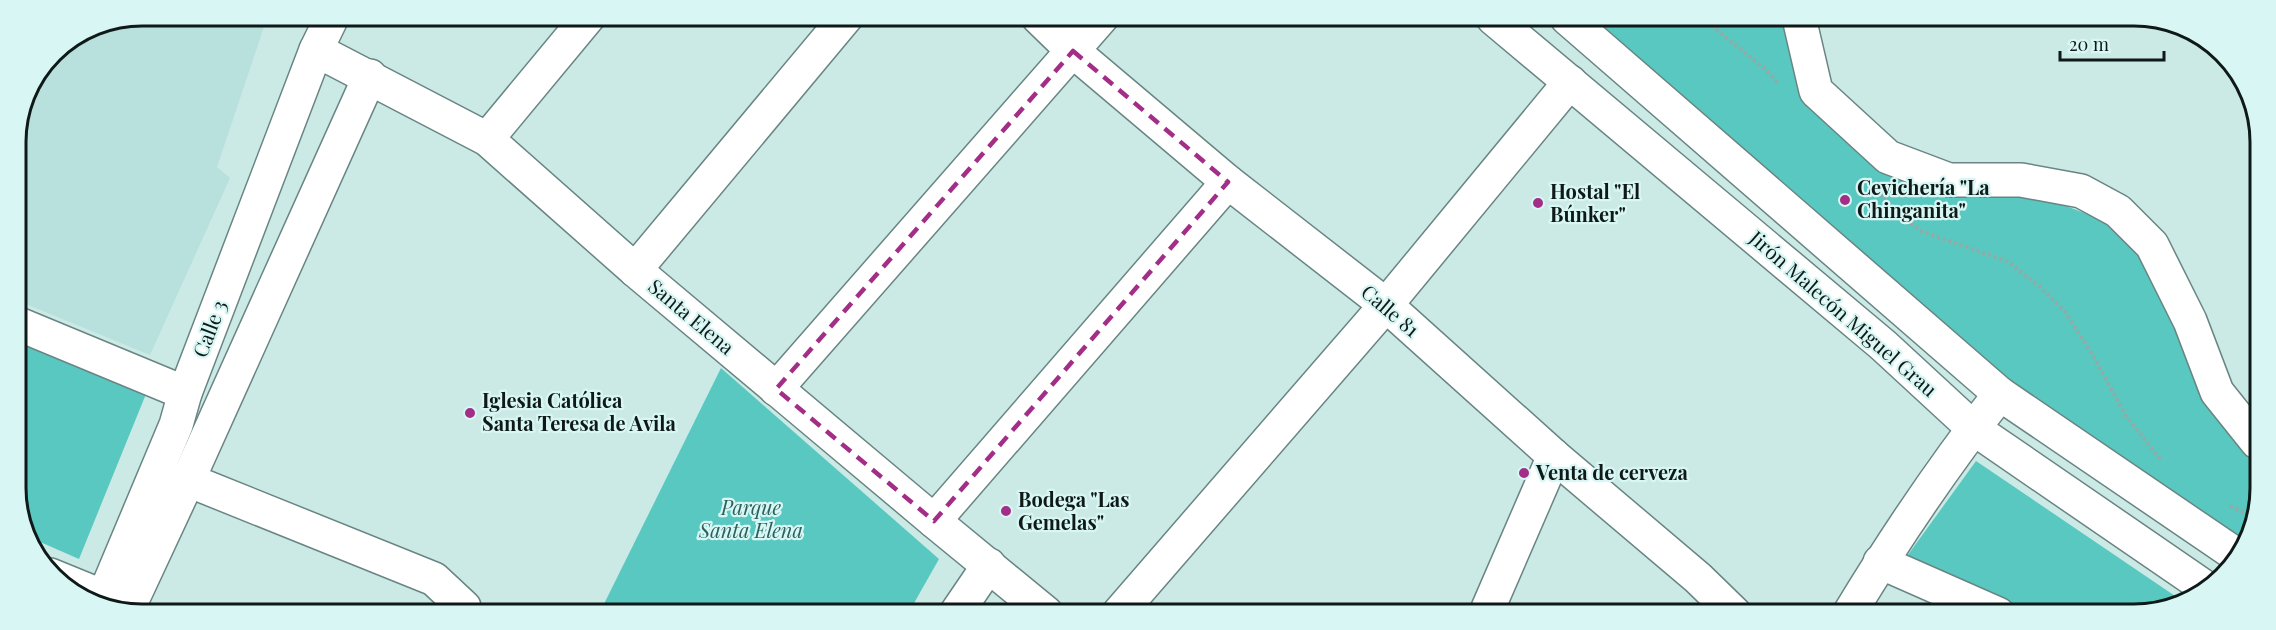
<svg xmlns="http://www.w3.org/2000/svg" width="2276" height="630" viewBox="0 0 2276 630" font-family="'Playfair Display',serif">
<rect width="100%" height="100%" fill="#cbeae6"/>
<polygon fill="#b8e0dc" points="141,15 268,15 217,167 230,178 150,355 16,300 15,133 25,93 52,52 93,24"/>
<g fill="#58c8c0">
<polygon points="1559,18 1786,18 1792,44 1898,153 2048,199 2123,228 2257,452 2257,521 2235,554 2000,394"/>
<polygon points="16,334 148,389 79,559 31,538 17,513"/>
<polygon points="721,368 939,559 909,612 600,612"/>
<polygon points="1976,461 2181,600 2143,615 2019,615 1902,563"/>
</g>
<g fill="none" stroke-linecap="round" stroke-linejoin="round">
<defs>
<g id="minor">
<polyline points="1038,17 1073,51 1228,182 1386,305 1554,456 1698,578 1735,614"/>
<polyline points="1799,18 1816,91 1888,157 1949,180 2021,180 2081,191 2118,211 2152,245 2190,321 2217,392 2257,442"/>
<polyline points="316,50 487,139 635,270 934,521 1046,613"/>
<polyline points="487,139 589,16"/>
<polyline points="635,270 847,16"/>
<polyline points="16,323 185,393"/>
<polyline points="776,389 1102,17"/>
<polyline points="188,480 434,579 464,607 464,611"/>
<polyline points="934,521 1228,182"/>
<polyline points="1880,562 1998,614"/>
<polyline points="50,575 104,597 122,610"/>
<polyline points="100,606 176,425 185,393 316,50 333,15"/>
<polyline points="127,611 188,480 370,76"/>
<polyline points="957,612 989,565"/>
<polyline points="1119,613 1386,305 1570,82"/>
<polyline points="1486,613 1554,456"/>
<path d="M1849,614C1895,538 1945,464 2000,394"/>
</g>
<g id="major">
<polyline points="1493,18 1883,345 1973,428 2209,590"/>
<polyline points="1567,18 2000,394 2235,554"/>
</g>
</defs>
<use href="#minor" stroke="#698583" stroke-width="36"/>
<use href="#major" stroke="#698583" stroke-width="36"/>
<g stroke="#92aba8" stroke-width="4" stroke-dasharray="3 3" stroke-linecap="butt">
<polyline points="1702,18 1765,69 1778,83"/>
<polyline points="1876,190 1898,213 1921,231 2007,261 2039,286 2065,312 2091,352 2126,416 2161,460"/>
<polyline points="2230,506 2242,512 2257,516"/>
</g>
<use href="#minor" stroke="#fff" stroke-width="33"/>
<use href="#major" stroke="#fff" stroke-width="33"/>
</g>
<path fill="none" stroke="#a32e87" stroke-width="4.5" stroke-dasharray="12 8" stroke-linejoin="round" d="M1073,51L1228,182L934,521L776,389Z"/>
<g fill="#a32e87" stroke="#d8f7f4" stroke-width="2">
<circle cx="1845" cy="200" r="6"/>
<circle cx="1538" cy="203" r="6"/>
<circle cx="470" cy="413" r="6"/>
<circle cx="1524" cy="473" r="6"/>
<circle cx="1006" cy="511" r="6"/>
</g>
<g text-anchor="middle" stroke-width="4.5" stroke-linejoin="round" paint-order="stroke">
<g font-size="20" font-weight="bold" fill="#0e1918" stroke="#d8f7f4" text-anchor="start">
<text x="1857" y="195">Cevichería "La<tspan x="1857" dy="23">Chinganita"</tspan></text>
<text x="1550" y="199">Hostal "El<tspan x="1550" dy="23">Búnker"</tspan></text>
<text x="482" y="408">Iglesia Católica<tspan x="482" dy="23">Santa Teresa de Avila</tspan></text>
<text x="1536" y="480">Venta de cerveza</text>
<text x="1018" y="507">Bodega "Las<tspan x="1018" dy="23">Gemelas"</tspan></text>
</g>
<g font-size="20" fill="#0e1918" stroke="#d8f7f4">
<text transform="translate(1390 311) rotate(40)" y="7">Calle 81</text>
<text transform="translate(1843 314) rotate(41)" y="7">Jirón Malecón Miguel Grau</text>
<text transform="translate(691 317) rotate(40)" y="7">Santa Elena</text>
<text transform="translate(210 329) rotate(-69)" y="7">Calle 3</text>
</g>
<g font-size="20" font-style="italic" fill="#29605c" stroke="#d8f7f4">
<text x="751" y="515">Parque<tspan x="751" dy="23">Santa Elena</tspan></text>
</g>
</g>
<path d="M0 0H2276V630H0ZM142 26H2134A116 116 0 0 1 2250 142V488A116 116 0 0 1 2134 604H142A116 116 0 0 1 26 488V142A116 116 0 0 1 142 26Z" fill="#d8f7f4" fill-rule="evenodd"/>
<path fill="none" stroke="#0e1918" stroke-width="3" d="M142 26H2134A116 116 0 0 1 2250 142V488A116 116 0 0 1 2134 604H142A116 116 0 0 1 26 488V142A116 116 0 0 1 142 26Z"/>
<path d="M2060 51v9h104v-9" fill="none" stroke="#0e1918" stroke-width="3"/>
<text x="2069" y="51" font-size="18" fill="#0e1918" stroke="#d8f7f4" stroke-width="4.5" paint-order="stroke">20 m</text>
</svg>
